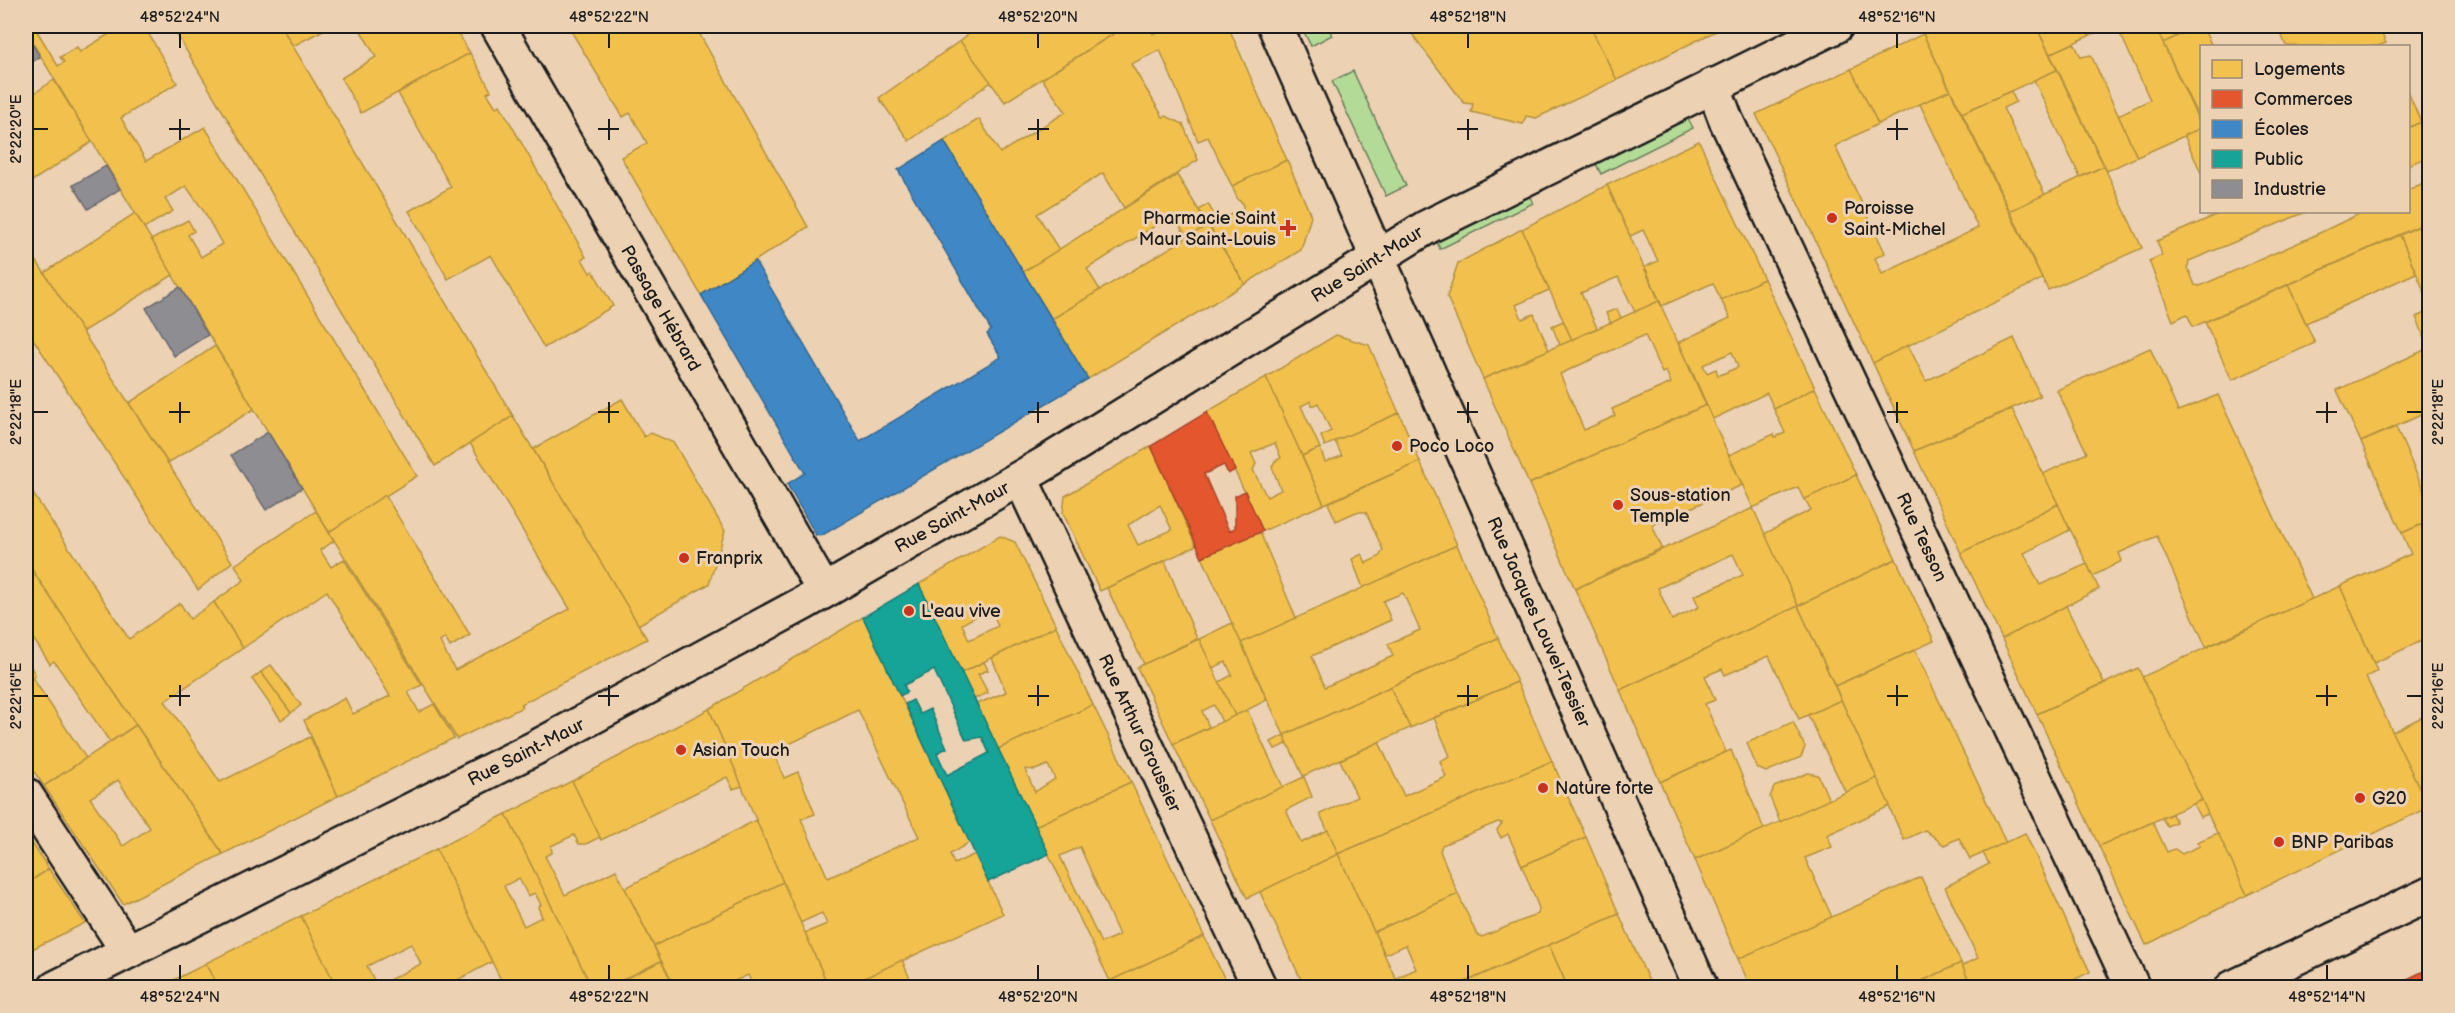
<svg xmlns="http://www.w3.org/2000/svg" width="2455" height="1013" viewBox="0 0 2455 1013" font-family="'Balsamiq Sans',sans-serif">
<rect width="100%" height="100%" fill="#ecd1b3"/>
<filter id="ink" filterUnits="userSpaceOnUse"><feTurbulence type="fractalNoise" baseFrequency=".0167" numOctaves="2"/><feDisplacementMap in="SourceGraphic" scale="12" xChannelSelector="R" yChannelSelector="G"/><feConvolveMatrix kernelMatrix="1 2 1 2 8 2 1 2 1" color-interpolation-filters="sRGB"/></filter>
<g filter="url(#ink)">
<g fill="#b3db97" stroke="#687c5a" stroke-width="1.5">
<polygon points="1301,26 1327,26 1332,35 1311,46"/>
<polygon points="1353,71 1406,186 1386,196 1332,81"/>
<polygon points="1686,115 1693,128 1601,174 1594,160"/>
<polygon points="1526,189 1533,203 1440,249 1434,236"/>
</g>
<g fill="#f2c14e" stroke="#b2903f" stroke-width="1.5" fill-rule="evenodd">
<polygon points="34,26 58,66 64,62 60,57 77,47 80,52 122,26 138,26 147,31 177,83 121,118 146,161 205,127 417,476 329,532 151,240 188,220 194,231 188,235 201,257 222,244 203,210 186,186 165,199 173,211 144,228 26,32"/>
<polygon points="181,26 281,26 513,416 435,466 177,35"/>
<polygon points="281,26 331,26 293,46"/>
<polygon points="358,26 454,26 470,53 361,113 341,78 376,57"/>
<polygon points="568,26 695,26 808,227 701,295 621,157 647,143 630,113 623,117"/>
<polygon points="978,26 1126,26 1005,102 960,41"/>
<polygon points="1126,26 1149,26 1153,34 1167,26 1228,26 1287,160 1232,186 1208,137 1198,141 1160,50 1131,64 1163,117 1166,116 1183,124 1198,160 1124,208 1103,173 1037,214 1059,250 1023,272 944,141 979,119 1000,153 1066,112 1042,79"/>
<polygon points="1406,26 1590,26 1617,80 1536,118 1526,116 1523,124 1471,112 1473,104 1464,103"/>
<polygon points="1590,26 1726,26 1617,80"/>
<polygon points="1941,26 2036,26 2057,70 1962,113 1923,34"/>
<polygon points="2036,26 2110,26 2050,54"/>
<polygon points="2114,26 2155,26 2202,128 2137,157 2118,115 2150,100 2123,39"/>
<polygon points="2155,26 2198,26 2163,43"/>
<polygon points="2198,26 2202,26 2212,46 2202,46 2202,125 2163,43"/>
<polygon points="2278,26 2378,26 2386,43 2378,46 2286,46"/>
<polygon points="1923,34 1950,90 1878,124 1851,69"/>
<polygon points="960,41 991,82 909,141 879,98"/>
<polygon points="2074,43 2081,57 2091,55 2137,157 2107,171 2050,54"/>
<polygon points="470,53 491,91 487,93 496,107 500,105 586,257 582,259 590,273 593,271 613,306 544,348 491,255 448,279 409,211 451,187 398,93"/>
<polygon points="1851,69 1878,124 1835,146 1885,253 1875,258 1882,274 1978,228 1920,104 1950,90 2042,279 1873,363 1756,114"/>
<polygon points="2057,70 2104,166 2080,177 2034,80"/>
<polygon points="54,80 92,142 26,185 26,99"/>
<polygon points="2011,91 2016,102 2003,108 2045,195 2010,211 1962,113"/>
<polygon points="2408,92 2421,122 2408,128"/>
<polygon points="2421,122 2430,139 2430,156 2408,165 2408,128"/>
<polygon points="2202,128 2202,175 2184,135"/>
<polygon points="1699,141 1764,279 1721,300 1713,283 1662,306 1645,267 1658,261 1643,230 1630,236 1607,185"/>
<polygon points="1287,160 1311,216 1301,250 1245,284 1199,210 1208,204 1218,221 1243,209 1243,203 1238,200 1232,186"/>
<polygon points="2104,166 2142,248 2048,290 2010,211"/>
<polygon points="1177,175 1208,225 1188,238 1172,215 1087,269 1100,290 1052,319 1023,272"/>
<polygon points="2430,180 2430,221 2193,327 2187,314 2173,321 2149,261 2162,255 2157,241 2223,212 2306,212 2189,261 2188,268 2195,285 2200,286 2309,238 2363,212 2408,212 2408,190"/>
<polygon points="1607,185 1659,301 1635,312 1618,277 1581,293 1597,328 1572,340 1522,229"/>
<polygon points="135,213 173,275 82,332 44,273"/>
<polygon points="2430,221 2430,305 2400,235"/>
<polygon points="1208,225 1245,284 1088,379 1052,319"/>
<polygon points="1522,229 1549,290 1516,305 1522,319 1534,314 1549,350 1483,379 1447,297 1458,263"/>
<polygon points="2400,235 2416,273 2306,323 2288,285"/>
<polygon points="30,251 232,562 198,590 26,328 26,254"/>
<path d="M1764,279L1815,388L1774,409L1767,393L1713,419L1679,342L1730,318L1721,300ZM1732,352L1738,367L1718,376L1716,369L1707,373L1703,365Z"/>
<polygon points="2288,285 2315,343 2232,380 2205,322"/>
<path d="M1659,301L1706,405L1529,484L1483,379ZM1645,335L1662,373L1666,371L1671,383L1612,409L1615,416L1584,430L1560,374Z"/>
<polygon points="1617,309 1621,318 1611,323 1606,313"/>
<polygon points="2430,311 2430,411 2361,442 2337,390 2429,348 2416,317"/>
<polygon points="1563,321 1572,340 1560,345 1552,326"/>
<polygon points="1336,335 1369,345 1399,413 1325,446 1321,436 1331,431 1318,403 1312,406 1311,401 1301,406 1320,448 1302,456 1266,377"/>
<polygon points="2014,338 2040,396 1914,451 1873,363 1908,345 1926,381"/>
<polygon points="215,346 254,409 168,463 129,403"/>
<polygon points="2150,348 2178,411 2218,395 2312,599 2206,647 2157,536 2119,553 2122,561 2093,576 2043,474 2087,453 2057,390"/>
<path d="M1266,377L1324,504L1263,531L1207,412ZM1275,443L1281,458L1275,461L1272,467L1281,490L1267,497L1253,470L1256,464L1251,453Z"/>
<polygon points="1815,388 1856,475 1804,500 1798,487 1753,508 1729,455 1774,434 1775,437 1785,433 1774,409"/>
<polygon points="622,399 644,437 651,433 674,443 725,531 709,584 638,625 533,449"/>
<polygon points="1706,405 1742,485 1652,525 1662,548 1575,589 1529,484"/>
<polygon points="2012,409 2058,504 1961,553 1914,451"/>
<polygon points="1399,413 1420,462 1324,504 1302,456 1320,448 1325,462 1342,456 1335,441"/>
<polygon points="513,416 647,639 521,704 523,707 457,739 329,532 385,495 470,635 450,647 445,638 440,642 455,670 570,609 470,443"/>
<polygon points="2396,427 2430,505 2430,521 2402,533 2361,442"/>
<path d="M1151,446L1196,546L1100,591L1063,513L1065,496ZM1160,505L1172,530L1138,545L1128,525Z"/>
<polygon points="1420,462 1457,545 1363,588 1352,559 1362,554 1366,563 1379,557 1383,550 1366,512 1356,512 1336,521 1328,503"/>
<polygon points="1856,475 1896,559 1798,606 1764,534 1811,510 1805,499"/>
<polygon points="26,483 129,639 180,603 190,619 214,602 243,648 165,701 220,782 310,737 338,796 223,854 26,561"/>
<polygon points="2058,504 2070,530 2024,553 2040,585 2087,564 2099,589 2002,639 1961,553"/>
<path d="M1753,508L1798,606L1620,690L1575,589ZM1733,554L1743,575L1694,596L1699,607L1672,620L1658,588Z"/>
<polygon points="316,511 334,541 320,550 331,567 344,559 422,685 408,692 419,712 434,704 454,738 338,796 304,720 345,698 353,714 390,696 327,591 243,648 214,602 244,580 235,565"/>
<polygon points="2430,521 2430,637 2374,663 2340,586 2411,554 2402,533"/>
<polygon points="1260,532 1296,618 1241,643 1202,557"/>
<path d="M1000,536L1015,542L1056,626L961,673L919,584ZM991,608L998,626L969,640L962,624Z"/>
<path d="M1457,545L1498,638L1284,735L1241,643ZM1403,593L1420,630L1388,644L1393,656L1325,687L1312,656L1391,620L1383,601Z"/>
<polygon points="1896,559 1934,641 1835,686 1798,606"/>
<polygon points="26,561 136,725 110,742 54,661 50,664 26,628"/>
<polygon points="1165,561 1197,639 1144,664 1107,588"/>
<polygon points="2340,586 2377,671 2366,677 2429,807 2247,895 2142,677"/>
<polygon points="1798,606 1841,700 1799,719 1769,656 1725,675 1722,669 1705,676 1715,700 1705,704 1726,752 1660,782 1620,690"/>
<polygon points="2066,606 2104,683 2037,714 2002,639"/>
<path d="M863,617L970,842L950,854L954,864L975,854L1003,914L844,988H829L805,933L827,924L822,913L800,923L709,709ZM858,710L919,837L828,878L801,819L815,814L798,772L784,778L773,752Z"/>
<polygon points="1232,623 1267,700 1235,716 1219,682 1232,675 1226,662 1212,668 1199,639"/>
<polygon points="1056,626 1093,705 998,749 977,704 1006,692 992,658"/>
<polygon points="1498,638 1517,682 1410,728 1390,687"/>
<polygon points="1199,639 1235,716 1222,722 1214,705 1202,711 1209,727 1173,744 1137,667"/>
<polygon points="1915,650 2006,843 1970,859 1959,838 1944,845 1925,830 1904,840 1835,686"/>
<polygon points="984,662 988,670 978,674 988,693 974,699 961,673"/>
<polygon points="26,665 31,667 35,674 32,677 86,758 44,786 26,760"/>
<polygon points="271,665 301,705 291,713 261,672"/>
<polygon points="2138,668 2202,800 2099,846 2037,714"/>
<polygon points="261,672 291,713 281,720 252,679"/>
<polygon points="1517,682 1552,761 1338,854 1320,814 1357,797 1340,760 1379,742 1404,796 1446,777 1440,761 1450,756 1434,718"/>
<polygon points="1390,687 1410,728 1303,776 1284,735"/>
<polygon points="1841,700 1877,778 1846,793 1808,715"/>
<path d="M1093,705L1131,782L1035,826L998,749ZM1048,765L1055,779L1035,792L1025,769L1035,770Z"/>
<polygon points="709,709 742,786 733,789 727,777 601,840 572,781"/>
<polygon points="1247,710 1283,787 1210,820 1173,744"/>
<polygon points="2430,713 2430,807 2429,807 2392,732"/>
<polygon points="1793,722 1805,747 1801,757 1766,772 1757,768 1747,743"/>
<path d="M136,725L223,854L123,904L44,786ZM118,780L150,828L123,846L90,798Z"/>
<polygon points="1284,735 1287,744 1275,749 1271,742"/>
<polygon points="1731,750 1764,829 1695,860 1660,782"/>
<polygon points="1552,761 1586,837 1522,866 1508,834 1501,838 1497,830 1502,823 1498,822 1442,845 1440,851 1458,894 1374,932 1338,854"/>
<polygon points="1808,773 1818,775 1829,800 1780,822 1770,797 1774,787"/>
<polygon points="1304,777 1312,797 1286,810 1301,843 1328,830 1338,854 1247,898 1210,820"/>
<polygon points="1877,778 1890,806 1827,835 1832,847 1805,858 1832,917 1738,959 1695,860"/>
<polygon points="572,781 600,837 586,844 579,844 574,835 551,846 552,853 545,856 565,895 616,870 661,961 607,988 592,988 506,814"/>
<path d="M1131,782L1204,936L1110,981L1035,826ZM1080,847L1119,935L1101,943L1060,856Z"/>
<polygon points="2202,800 2208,814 2200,817 2193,804"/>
<path d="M506,814L592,988H505L436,849ZM519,878L528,896L535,893L541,905L538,907L542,917L524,926L504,886Z"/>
<polygon points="2172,814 2176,822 2167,826 2162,818"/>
<polygon points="756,820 783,882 654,946 625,888"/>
<polygon points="2153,822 2167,852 2175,849 2182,854 2200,846 2197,842 2218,833 2247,895 2146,945 2099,846"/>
<polygon points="2025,833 2090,972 2057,988 1972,988 1962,966 1978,958 1945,887 1989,864 1983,853"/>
<polygon points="26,834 49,869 26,884"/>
<polygon points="1586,837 1619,914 1452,988 1400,988 1396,978 1416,969 1406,945 1385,954 1374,932 1458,894 1477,935 1482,937 1538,914 1539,908 1522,866"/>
<path d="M436,849L492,962L442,988H337L301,916ZM411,944L421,964L377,986L367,966Z"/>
<polygon points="1338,854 1374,932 1400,988 1305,988 1260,892"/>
<polygon points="49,869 85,923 26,952 26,884"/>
<polygon points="1921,877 1961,963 1907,988 1751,988 1738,959"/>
<polygon points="783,882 829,988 754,988 748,975 719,988 675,988 654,946"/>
<polygon points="1619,914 1652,988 1568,988 1549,945"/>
<polygon points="301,916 337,988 219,988 206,963"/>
<polygon points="1204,936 1229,988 1113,988 1110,981"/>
<polygon points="1549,945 1567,986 1564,988 1452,988"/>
<polygon points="902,960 914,988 844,988"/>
<polygon points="661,961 675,988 607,988"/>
<polygon points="206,963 219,988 158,988 198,968"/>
<polygon points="1961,963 1972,988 1907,988"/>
<polygon points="2430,976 2430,988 2406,988"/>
</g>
<g fill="#e4572e" stroke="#a84529" stroke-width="1.5">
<polygon points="1207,412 1235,470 1228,474 1224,465 1204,474 1229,531 1235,528 1235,496 1245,491 1263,531 1202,557 1151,446"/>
<polygon points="2430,968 2430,976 2410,986 2407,979"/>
</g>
<polygon fill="#3f88c5" stroke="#346892" stroke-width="1.5" points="944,141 1088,379 821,536 816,535 787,484 805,473 701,295 755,261 860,441 1001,357 987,334 991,330 898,170"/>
<polygon fill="#17a398" stroke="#187a73" stroke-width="1.5" points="919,584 1049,854 988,882 905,704 913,700 920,714 930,709 947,748 937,753 947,775 989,753 982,737 966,740 934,670 904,685 907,692 900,696 863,617"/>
<g fill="#8d8d92" stroke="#6b6b6f" stroke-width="1.5">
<polygon points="26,32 40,57 26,66"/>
<polygon points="106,166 120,189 88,209 73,185"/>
<polygon points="180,287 208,335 174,356 146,308"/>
<polygon points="268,432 302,488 266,510 231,455"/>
</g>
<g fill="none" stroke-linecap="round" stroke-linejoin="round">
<defs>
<g id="minor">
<polyline points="498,26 824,591"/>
<polyline points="1275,26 1701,988"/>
<polyline points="1713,85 1726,120 2133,988"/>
<polyline points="1021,479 1260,988"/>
<polyline points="26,795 127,950"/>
<polyline points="55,988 535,748 804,603 1046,463 1427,227 1836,26"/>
<polyline points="2232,988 2430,894"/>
</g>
</defs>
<use href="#minor" stroke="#1c1c1c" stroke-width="38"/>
<use href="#minor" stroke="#ecd1b3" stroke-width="33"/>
</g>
</g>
<path fill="none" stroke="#1c1c1c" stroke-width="2" d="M180,33V48M609,33V48M1038,33V48M1468,33V48M1897,33V48M180,119V140M609,119V140M1038,119V140M1468,119V140M1897,119V140M33,129H48M169,129H190M598,129H619M1028,129H1049M1457,129H1478M1887,129H1908M180,402V423M609,402V423M1038,402V423M1468,402V423M1897,402V423M2327,402V423M33,412H48M169,412H190M598,412H619M1028,412H1049M1457,412H1478M1887,412H1908M2316,412H2337M2407,412H2422M180,685V706M609,685V706M1038,685V706M1468,685V706M1897,685V706M2327,685V706M33,696H48M169,696H190M598,696H619M1028,696H1049M1457,696H1478M1887,696H1908M2316,696H2337M2407,696H2422M180,965V980M609,965V980M1038,965V980M1468,965V980M1897,965V980M2327,965V980"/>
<g fill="#c8321e" stroke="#ecd1b3" stroke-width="2">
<circle cx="1832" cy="218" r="6"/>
<path d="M1285 219h6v6h6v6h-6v6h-6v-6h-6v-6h6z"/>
<circle cx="1397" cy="446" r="6"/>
<circle cx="1618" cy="505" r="6"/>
<circle cx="684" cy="558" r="6"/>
<circle cx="909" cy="611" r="6"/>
<circle cx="681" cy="750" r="6"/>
<circle cx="1543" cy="788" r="6"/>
<circle cx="2360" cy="798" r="6"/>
<circle cx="2279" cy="842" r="6"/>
</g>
<g text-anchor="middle" stroke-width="6" stroke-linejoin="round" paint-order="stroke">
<g font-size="18" fill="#1c1c1c" stroke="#ecd1b3" text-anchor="start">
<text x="1844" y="214">Paroisse<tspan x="1844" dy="21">Saint-Michel</tspan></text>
<text x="1276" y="224" text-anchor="end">Pharmacie Saint<tspan x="1276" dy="21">Maur Saint-Louis</tspan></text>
<text x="1409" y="452">Poco Loco</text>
<text x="1630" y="501">Sous-station<tspan x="1630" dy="21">Temple</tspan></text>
<text x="696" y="564">Franprix</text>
<text x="921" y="617">L'eau vive</text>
<text x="693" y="756">Asian Touch</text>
<text x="1555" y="794">Nature forte</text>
<text x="2372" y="804">G20</text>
<text x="2291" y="848">BNP Paribas</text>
</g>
<g font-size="18" fill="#1c1c1c" stroke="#ecd1b3">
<text transform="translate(1367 264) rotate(-32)" y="6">Rue Saint-Maur</text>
<text transform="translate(661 308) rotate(60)" y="6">Passage Hébrard</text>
<text transform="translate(952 517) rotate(-29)" y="6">Rue Saint-Maur</text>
<text transform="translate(1922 537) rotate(65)" y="6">Rue Tesson</text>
<text transform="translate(1539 622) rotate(66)" y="6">Rue Jacques Louvel-Tessier</text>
<text transform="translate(1140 733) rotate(65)" y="6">Rue Arthur Groussier</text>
<text transform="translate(526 752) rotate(-27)" y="6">Rue Saint-Maur</text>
</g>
</g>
<rect width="2455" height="1013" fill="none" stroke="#ecd1b3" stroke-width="66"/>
<rect x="2200" y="45" width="210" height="168" fill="#ecd1b3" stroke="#998977" stroke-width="1.5"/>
<rect x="2212" y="60" width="30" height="18" fill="#f2c14e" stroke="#998977" stroke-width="1.5"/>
<text x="2254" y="75" font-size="18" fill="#1c1c1c">Logements</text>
<rect x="2212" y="90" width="30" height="18" fill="#e4572e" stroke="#998977" stroke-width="1.5"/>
<text x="2254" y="105" font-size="18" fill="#1c1c1c">Commerces</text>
<rect x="2212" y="120" width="30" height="18" fill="#3f88c5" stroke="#998977" stroke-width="1.5"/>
<text x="2254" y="135" font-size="18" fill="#1c1c1c">Écoles</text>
<rect x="2212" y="150" width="30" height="18" fill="#17a398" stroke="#998977" stroke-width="1.5"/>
<text x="2254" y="165" font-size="18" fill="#1c1c1c">Public</text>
<rect x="2212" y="180" width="30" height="18" fill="#8d8d92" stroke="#998977" stroke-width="1.5"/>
<text x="2254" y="195" font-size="18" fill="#1c1c1c">Industrie</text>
<rect x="33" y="33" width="2389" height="947" fill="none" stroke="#1c1c1c" stroke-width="2"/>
<g font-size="15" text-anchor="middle" fill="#1c1c1c">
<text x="180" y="22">48°52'24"N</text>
<text x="609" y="22">48°52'22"N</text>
<text x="1038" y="22">48°52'20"N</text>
<text x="1468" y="22">48°52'18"N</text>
<text x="1897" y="22">48°52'16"N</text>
<text transform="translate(16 129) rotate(-90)" y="5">2°22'20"E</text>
<text transform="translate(2438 412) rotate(-90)" y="5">2°22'18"E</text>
<text transform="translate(16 412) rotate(-90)" y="5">2°22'18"E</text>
<text transform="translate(2438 696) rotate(-90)" y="5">2°22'16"E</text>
<text transform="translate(16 696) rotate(-90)" y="5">2°22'16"E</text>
<text x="180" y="1002">48°52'24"N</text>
<text x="609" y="1002">48°52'22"N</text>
<text x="1038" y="1002">48°52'20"N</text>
<text x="1468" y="1002">48°52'18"N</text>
<text x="1897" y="1002">48°52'16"N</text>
<text x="2327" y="1002">48°52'14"N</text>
</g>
</svg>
